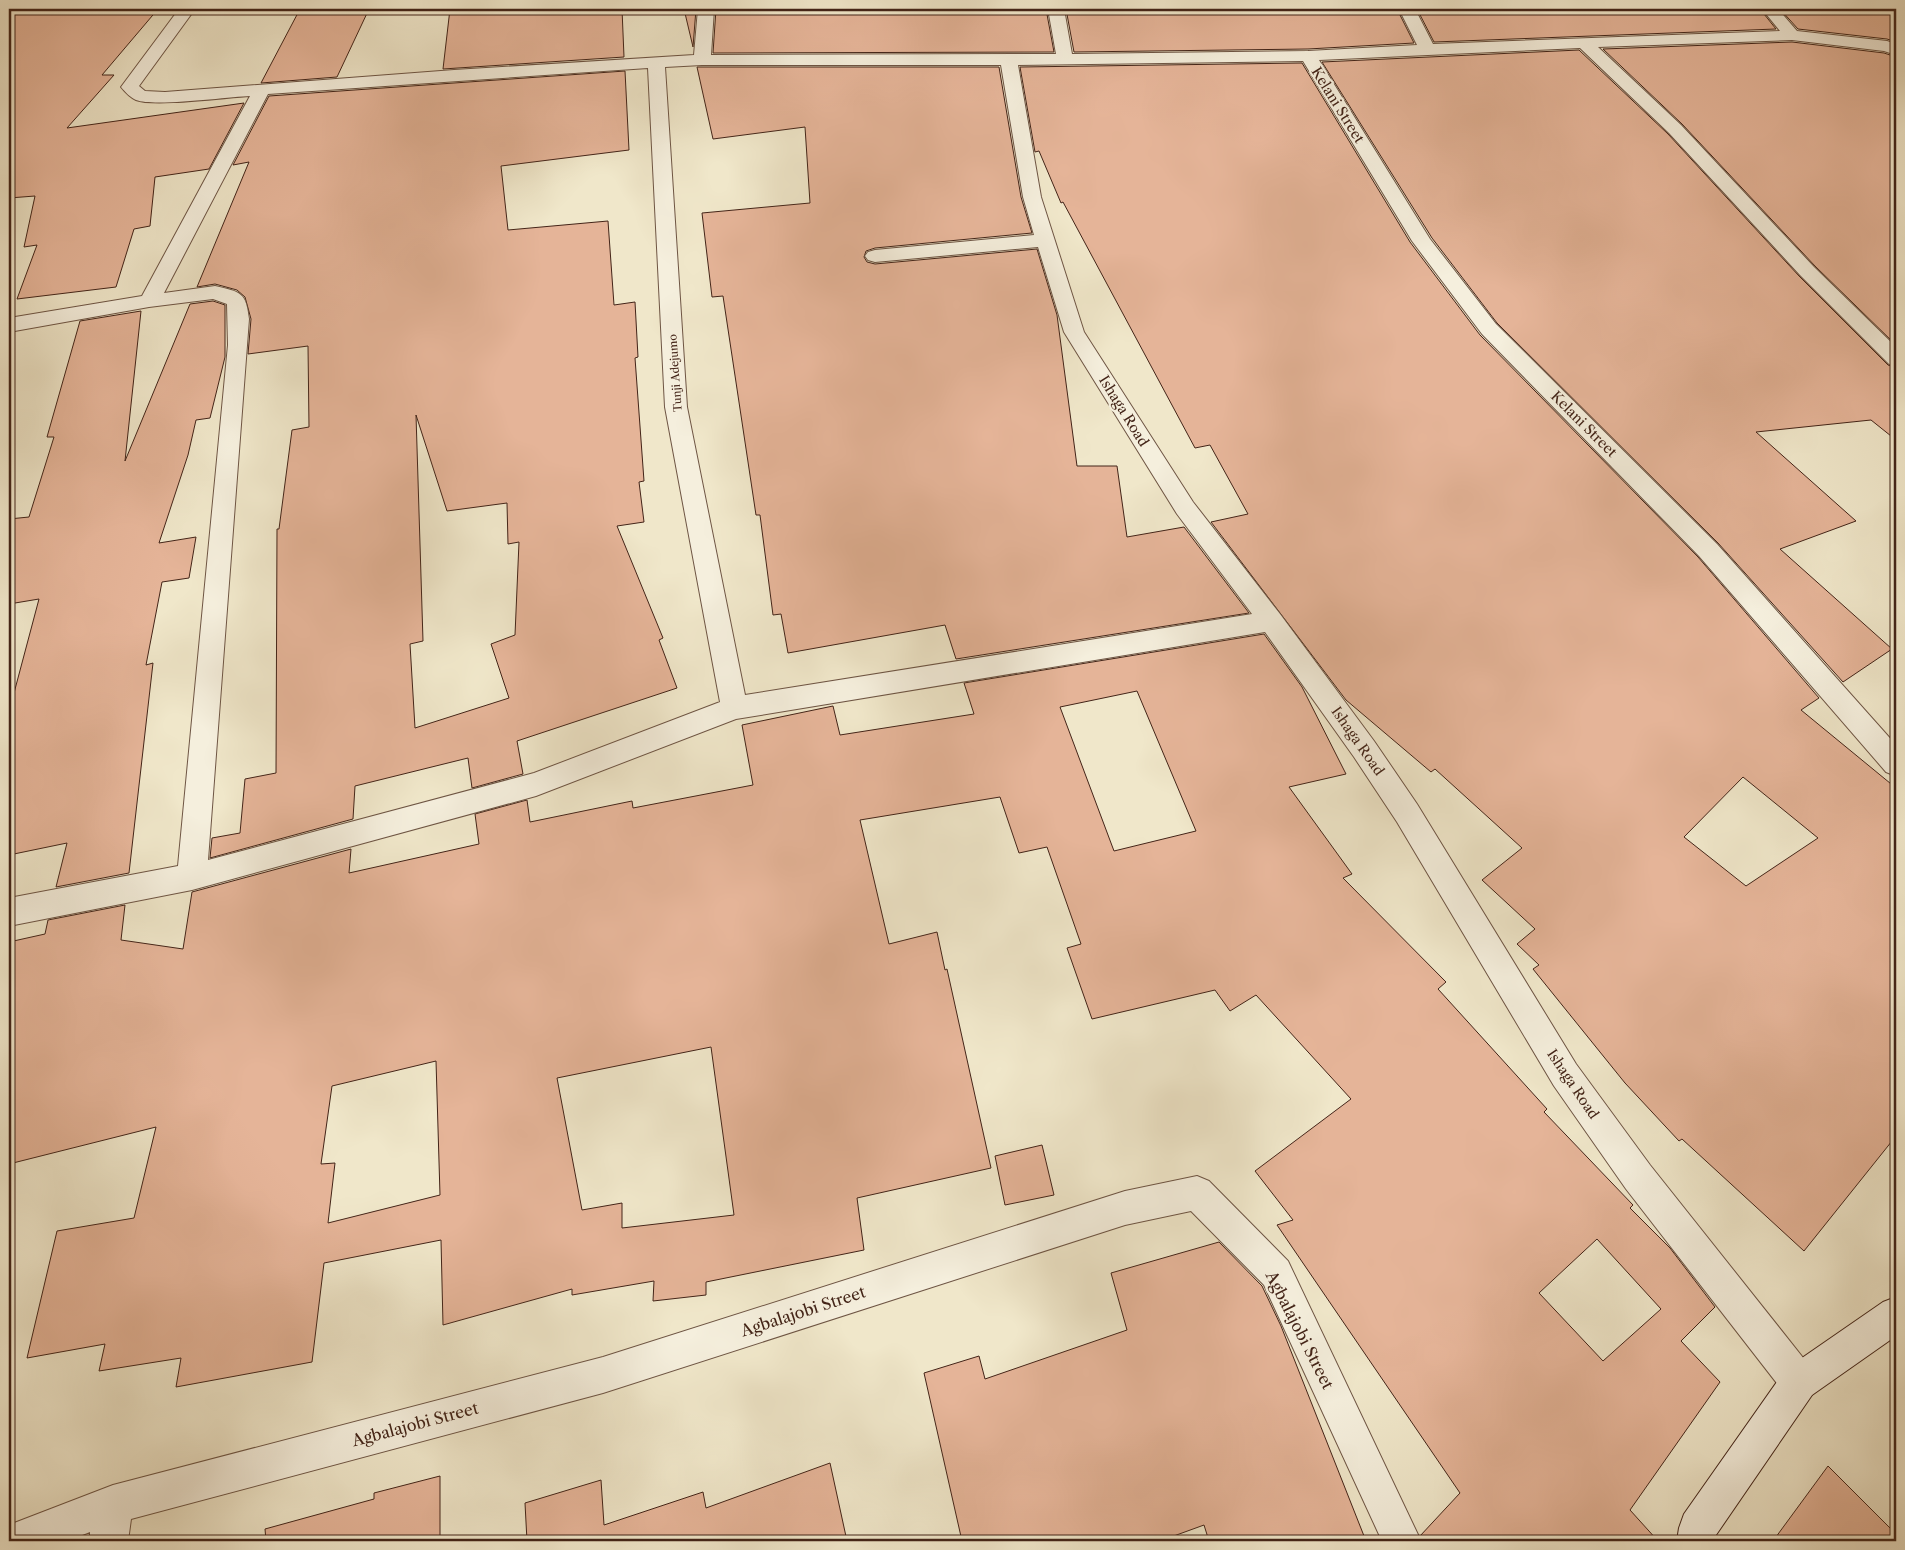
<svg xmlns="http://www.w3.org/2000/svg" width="1905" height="1550" viewBox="0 0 1905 1550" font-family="'Libre Caslon Text',serif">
<rect width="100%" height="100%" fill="#f0e7ca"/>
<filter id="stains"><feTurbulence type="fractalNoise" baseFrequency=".004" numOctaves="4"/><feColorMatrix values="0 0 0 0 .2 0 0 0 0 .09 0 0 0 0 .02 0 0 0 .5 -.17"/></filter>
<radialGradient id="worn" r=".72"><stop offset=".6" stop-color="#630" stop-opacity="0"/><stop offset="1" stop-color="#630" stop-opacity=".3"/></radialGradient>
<g fill="#e5b498" stroke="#432418" fill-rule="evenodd">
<polygon points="9,9 158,9 102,75 114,75 67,128 244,103 209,169 155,177 150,226 134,229 116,287 17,299 37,245 24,247 35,196 9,198"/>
<polygon points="300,9 369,9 337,77 261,83"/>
<polygon points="450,9 622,9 624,57 443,69"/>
<polygon points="684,9 696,9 693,47"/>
<polygon points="716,9 755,9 755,11 1046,9 1054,52 713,53"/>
<polygon points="1066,9 1397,9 1414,43 1308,49 1074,52"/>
<polygon points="1417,9 1760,9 1776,29 1434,42"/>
<polygon points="1780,9 1896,9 1896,42 1887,39 1798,29"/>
<polygon points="1792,42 1884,53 1896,57 1896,345 1815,266 1682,124 1603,49"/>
<polygon points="1579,50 1668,134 1799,276 1888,365 1896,368 1896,440 1871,420 1756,432 1856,521 1780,549 1892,649 1843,682 1718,543 1497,323 1432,238 1322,62"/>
<path d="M1302,63L1410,242L1480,335L1698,557L1819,698L1801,710L1896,788V1136L1804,1251L1682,1139L1679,1141L1625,1083L1533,969L1539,965L1517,944L1535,929L1482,880L1522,848L1435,769L1431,772L1346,700L1211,522L1248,514L1210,445L1195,448L1063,202L1061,203L1039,151L1035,152L1020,67ZM1743,777L1818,838L1746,886L1684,837Z"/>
<polygon points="697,67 999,67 1021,197 1032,233 875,248 866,251 864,257 867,262 875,264 1037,249 1057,315 1077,466 1117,466 1127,537 1184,527 1249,613 956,659 945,625 788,653 781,614 773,615 760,515 756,515 723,296 712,297 702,213 810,203 805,127 713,139"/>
<path d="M625,71L629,150L501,166L508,230L608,221L614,305L635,302L638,357L635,358L644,481L639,482L644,522L617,526L663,638L659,640L677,688L517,741L523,774L472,788L468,758L355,786L353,819L210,858L212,838L240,833L245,779L276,773L277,529H279L292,430L309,427L308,346L248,354L251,319L245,297L237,290L215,284L197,287L249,162L233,165L269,96ZM416,415L447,511L507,503L508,544L519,542L515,635L491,644L509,698L415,728L410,644L423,641Z"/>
<polygon points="213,301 225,305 225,357 210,418 196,420 188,455 159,543 196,537 189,578 162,582 146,665 153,663 129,873 56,887 67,843 9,855 9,694 14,693 39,599 9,604 9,519 29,517 54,437 47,437 80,321 141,311 125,461 190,304"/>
<path d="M1264,634L1302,687L1346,774L1289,787L1352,874L1343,878L1446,982L1438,989L1547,1109L1544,1112L1633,1205L1630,1208L1670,1248L1715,1307L1681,1341L1720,1382L1630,1510L1658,1541H1423L1420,1536L1460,1493L1277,1225L1293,1220L1255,1171L1351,1099L1256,995L1230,1011L1215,990L1092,1019L1067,948L1081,944L1047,847L1019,853L1000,797L860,820L889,944L937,932L945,970L947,969L991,1168L857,1198L864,1250L706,1282V1295L653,1301L654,1281L572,1295V1289L443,1325L441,1240L324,1263L312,1362L176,1387L181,1358L99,1371L105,1344L27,1358L57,1231L134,1218L156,1127L9,1164V942L45,934L48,920L125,905L121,940L183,949L192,892L351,849L349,873L479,844L475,814L527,800L530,822L632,801L633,808L753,785L742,725L833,706L840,735L974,714L964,683ZM1137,691L1196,831L1114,851L1060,707ZM711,1047L734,1215L622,1228V1203L582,1210L557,1078ZM436,1061L440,1195L328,1223L335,1163L321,1164L332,1086ZM1597,1239L1661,1309L1603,1361L1539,1293Z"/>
<polygon points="1042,1145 1054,1195 1005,1205 995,1156"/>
<polygon points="1219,1242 1262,1286 1281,1326 1366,1541 1209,1541 1204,1525 1160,1541 962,1541 924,1373 979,1356 985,1379 1127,1330 1111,1273"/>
<polygon points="830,1463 847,1541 527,1541 525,1503 601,1480 604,1525 703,1492 706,1508"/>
<polygon points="1828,1466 1896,1534 1896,1541 1773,1541"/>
<polygon points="440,1476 440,1541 266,1541 265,1529 374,1499 374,1493"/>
</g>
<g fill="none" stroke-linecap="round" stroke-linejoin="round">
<defs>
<g id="minor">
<path d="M179,9H195L139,86L145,91L165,92L454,70L694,55L698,9H714L711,55L1056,54L1048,9H1064L1072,54L1308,51L1417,45L1399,9H1415L1433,44L1780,31L1762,9H1778L1797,31L1887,41L1896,44V55L1884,51L1792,40L1598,47L1681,125L1814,267L1896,347V366L1889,364L1800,275L1669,133L1580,48L1319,60L1430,239L1496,324L1717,544L1896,745V776L1886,772L1699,556L1482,334L1412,241L1303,61L1018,65L1041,197L1084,332L1193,502L1280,614L1374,741L1417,804L1576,1064L1650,1165L1812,1369L1817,1382L1812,1395L1799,1400L1786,1395L1626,1189L1554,1086L1397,822L1354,757L1265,632L736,719L536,796L192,890L9,926V898L178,866L228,345L227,304L213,299L149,307L9,332V318L142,296L250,96C228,97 154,107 136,100C131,98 125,92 121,87ZM702,65H1001L1023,197L1034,235L875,250L868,252L865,256L868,260L875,262L1038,247L1064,332L1177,514L1252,614L745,695L687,407L665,67ZM648,68L665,407L720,702L534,773L208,860L249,319C246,292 241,292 215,286L164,293L268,94Z"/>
<polygon points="1197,1176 1209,1181 1288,1261 1421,1541 1382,1541 1264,1285 1191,1211 1125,1225 603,1393 131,1519 128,1541 90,1541 90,1532 67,1541 9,1541 9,1525 113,1485 603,1357 1125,1191"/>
</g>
<polygon id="secondary" points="1896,1297 1896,1336 1812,1395 1716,1535 1715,1541 1677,1541 1679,1528 1684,1514 1786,1369 1883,1302"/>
</defs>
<use href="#minor" stroke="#6e5544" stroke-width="2"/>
<use href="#secondary" stroke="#432418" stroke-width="2"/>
<use href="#minor" fill="#f5efdd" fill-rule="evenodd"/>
<use href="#secondary" fill="#f5efdd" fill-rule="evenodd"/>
</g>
<g text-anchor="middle" stroke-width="4.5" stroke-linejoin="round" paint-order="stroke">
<g font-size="11" fill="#432418" stroke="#f5efdd">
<text transform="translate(675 373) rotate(-94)" y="4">Tunji Adejumo</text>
</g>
<g font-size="14" fill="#432418" stroke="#f5efdd">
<text transform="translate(1338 105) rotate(58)" y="5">Kelani Street</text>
<text transform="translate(1124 411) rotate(58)" y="5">Ishaga Road</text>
<text transform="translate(1584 424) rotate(45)" y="5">Kelani Street</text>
<text transform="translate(1358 741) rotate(55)" y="5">Ishaga Road</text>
<text transform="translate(1573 1084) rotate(56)" y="5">Ishaga Road</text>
</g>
<g font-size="16" fill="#432418" stroke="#f5efdd">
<text transform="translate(803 1311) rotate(-18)" y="6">Agbalajobi Street</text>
<text transform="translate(1300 1330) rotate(63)" y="6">Agbalajobi Street</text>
<text transform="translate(415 1424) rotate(-15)" y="6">Agbalajobi Street</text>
</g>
</g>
<rect width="1905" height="1550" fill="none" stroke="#f0e7ca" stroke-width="30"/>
<rect x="10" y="10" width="1885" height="1530" fill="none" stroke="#432418" stroke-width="2.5"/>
<rect x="15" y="15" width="1875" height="1520" fill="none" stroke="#432418"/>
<rect width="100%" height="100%" filter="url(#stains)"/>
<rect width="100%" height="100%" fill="url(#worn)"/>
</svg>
